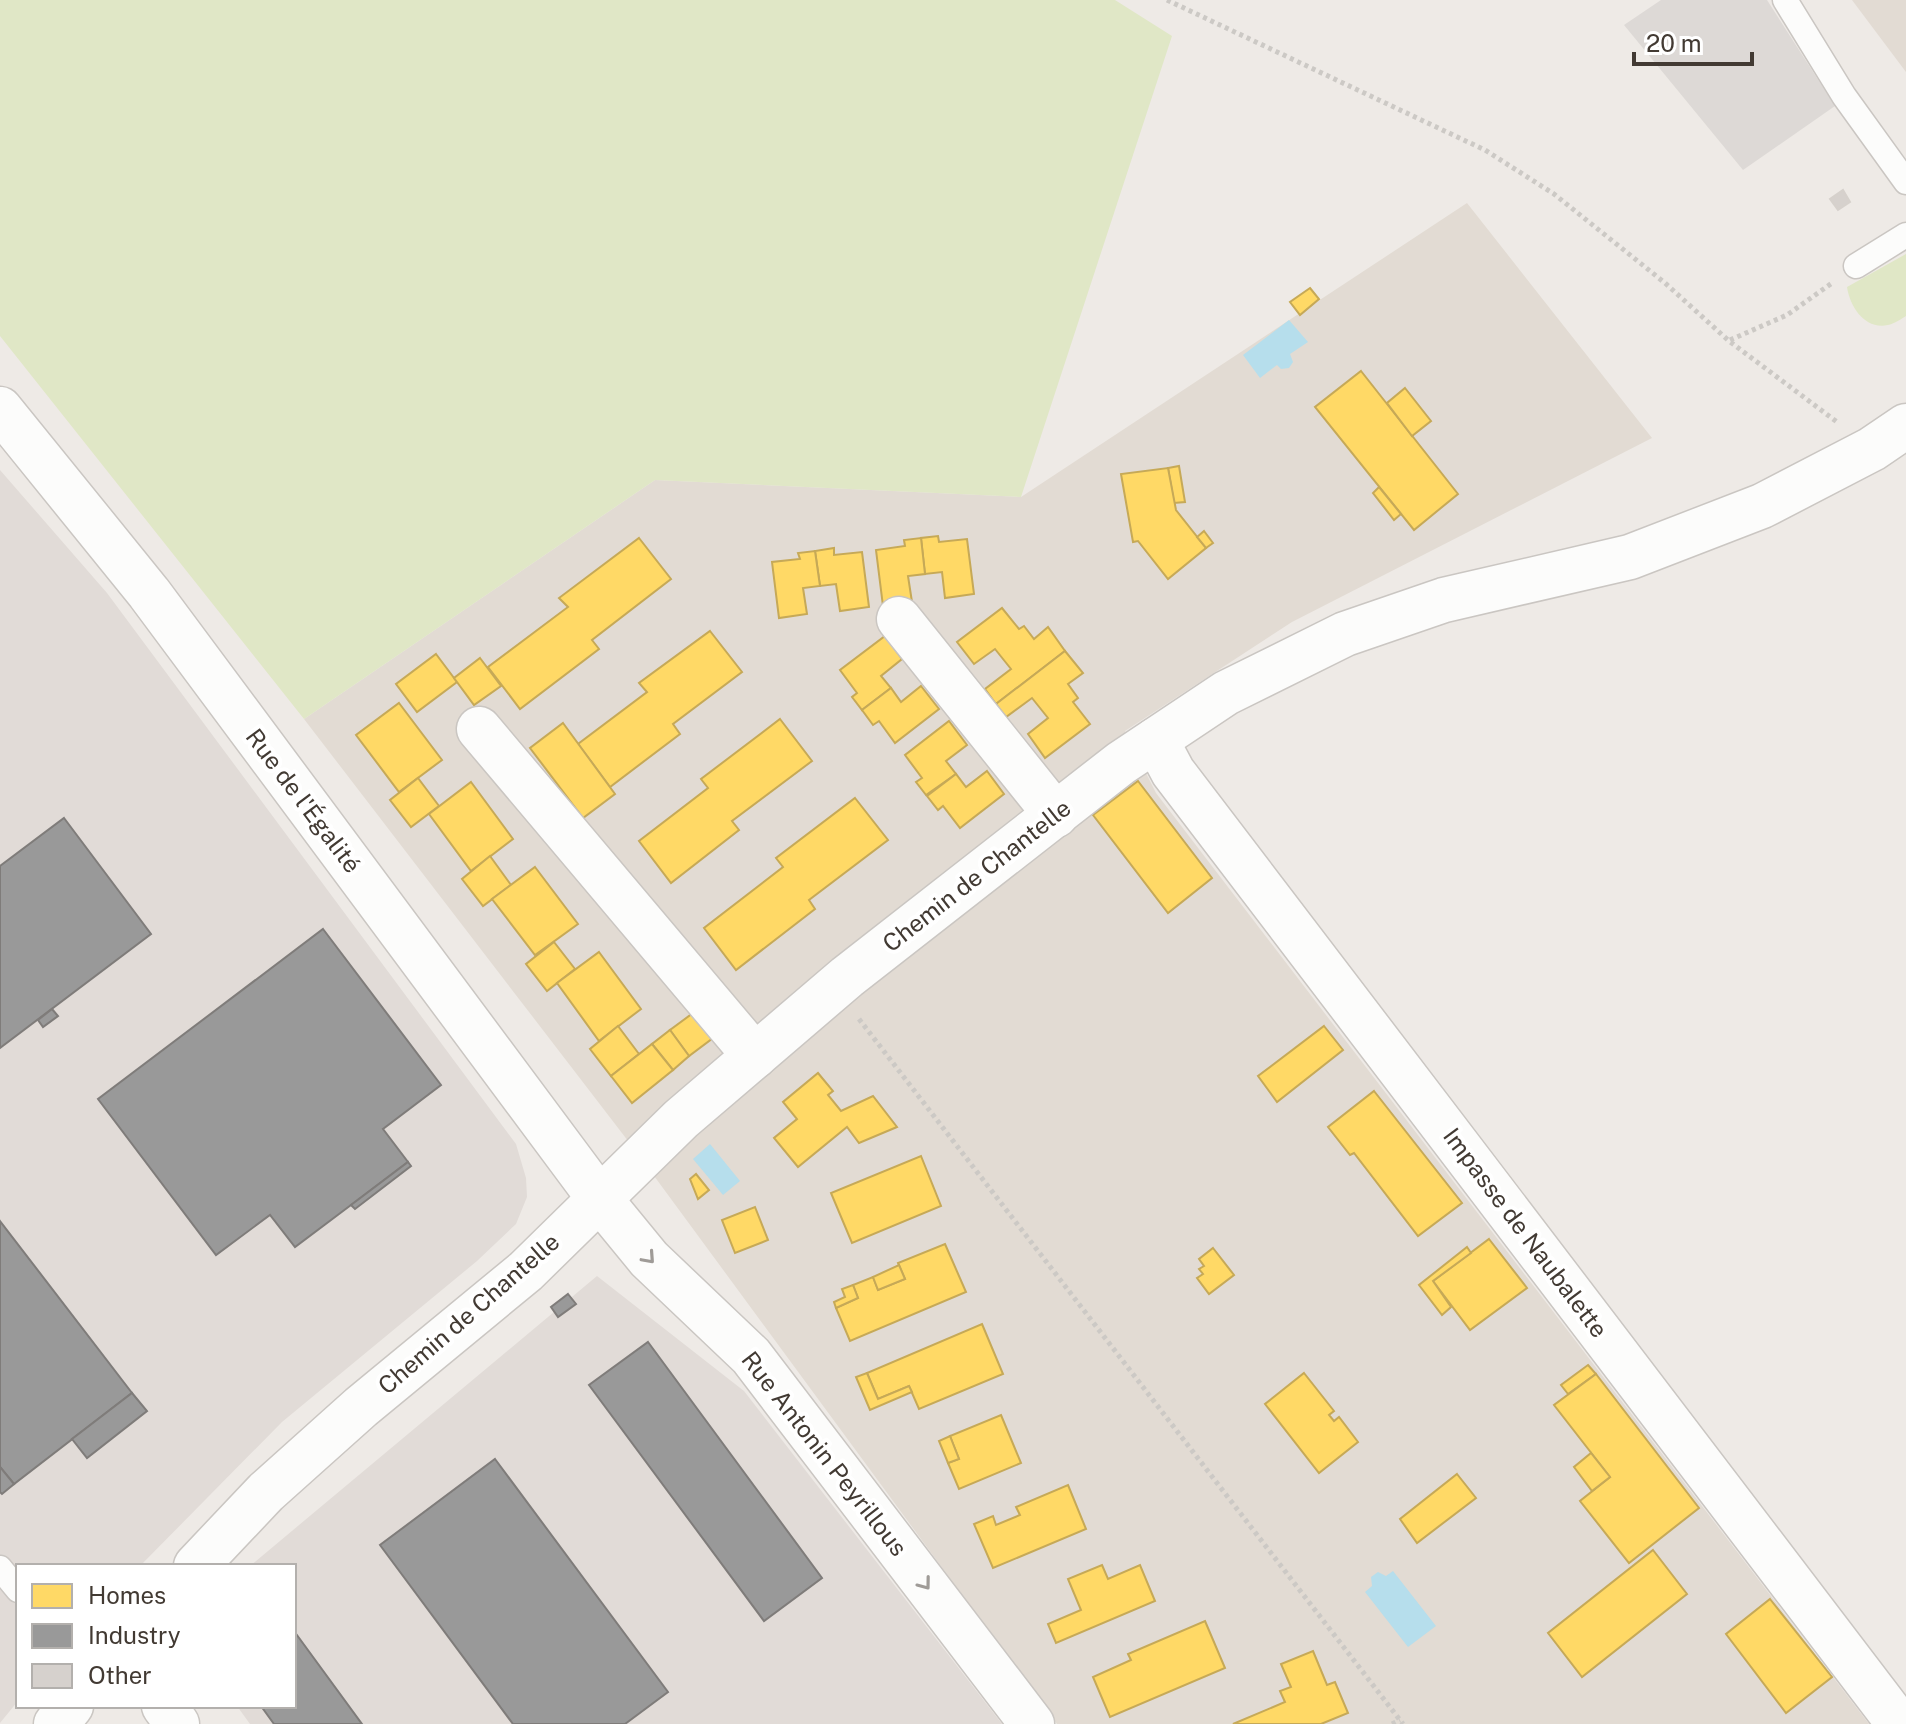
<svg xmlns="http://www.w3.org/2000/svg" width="1906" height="1724" viewBox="0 0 1906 1724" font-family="'Public Sans',sans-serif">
<rect width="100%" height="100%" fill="#eeeae6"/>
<g fill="#e2dbd3">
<polygon points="1852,0 1906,0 1906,72"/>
<polygon points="1467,203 1652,438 1292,622 1125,731 1156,793 1869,1724 1057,1724 635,1150 304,719 655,480 1021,497"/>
</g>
<g fill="#e1dbd7">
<polygon points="0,470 107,593 516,1144 526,1178 527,1197 516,1224 477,1261 282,1422 140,1566 18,1566 18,1701 0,1723"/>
<polygon points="597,1276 744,1391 1002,1724 250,1724 237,1706 294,1706 294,1566 250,1566"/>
</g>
<g fill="#e0e7c6">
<polygon points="0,0 1115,0 1172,36 1021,497 655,480 304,719 0,336"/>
<path d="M1906,254V316C1901,319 1894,324 1888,325C1865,330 1850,307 1847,287Z"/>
</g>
<polygon fill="#ddd9d6" points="1661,0 1767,0 1835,106 1743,170 1624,25"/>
<g fill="#b6deec">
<polygon points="1289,320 1308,342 1290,354 1293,362 1289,368 1281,369 1277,365 1260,378 1243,355"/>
<polygon points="710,1144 740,1181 723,1195 693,1159"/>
<polygon points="1393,1571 1436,1626 1408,1647 1365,1592 1372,1586 1371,1577 1378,1572 1386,1576"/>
</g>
<g fill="#ffd966" stroke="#c6a957" stroke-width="2">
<polygon points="1310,288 1319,299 1300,315 1290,302"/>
<polygon points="1361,371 1458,494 1414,530 1315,407"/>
<polygon points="1405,388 1431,421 1412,436 1387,403"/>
<polygon points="1179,466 1185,502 1174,503 1168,468"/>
<polygon points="1168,468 1176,510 1206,548 1168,579 1138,541 1133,542 1121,474"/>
<polygon points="1379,487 1401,514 1394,520 1373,493"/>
<polygon points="1204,531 1213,543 1206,548 1197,537"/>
<polygon points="938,536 939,542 967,539 974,594 945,598 942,572 925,574 921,538"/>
<polygon points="639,538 671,579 592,640 599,649 520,709 488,667 568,607 559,598"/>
<polygon points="921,538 925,574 908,576 912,602 883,606 876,550 905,546 904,540"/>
<polygon points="834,548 834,555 862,552 869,607 840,611 836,584 820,586 815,551"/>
<polygon points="815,551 820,586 803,588 807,614 779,618 772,562 800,559 798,553"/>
<polygon points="1002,608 1019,629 1024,626 1034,639 1048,627 1065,651 996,704 985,689 1011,669 995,649 974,664 957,642"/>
<polygon points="710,631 742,672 673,724 680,734 610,787 578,744 647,692 639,683"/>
<polygon points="885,636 902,659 881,676 891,688 862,710 852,697 857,693 840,670"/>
<polygon points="1065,651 1083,673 1068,684 1078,698 1073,702 1090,724 1045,758 1028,734 1048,718 1032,698 1006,717 996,704"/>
<polygon points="436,654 457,682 417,712 396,684"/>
<polygon points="480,658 501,686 474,705 454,678"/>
<polygon points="921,686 939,709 895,743 879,721 873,725 862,710 891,688 901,702"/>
<polygon points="399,703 442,760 399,792 356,735"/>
<polygon points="780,719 812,761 732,821 739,830 671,883 639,841 708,788 701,779"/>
<polygon points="949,721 967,745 946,761 956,774 926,795 916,782 922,778 905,755"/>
<polygon points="563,723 615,794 583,818 530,748"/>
<polygon points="987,771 1004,794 960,828 943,806 938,810 927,796 956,774 966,787"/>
<polygon points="418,778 439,806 411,827 390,800"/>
<polygon points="1138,781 1212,878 1168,913 1093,815"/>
<polygon points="471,782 513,839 471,871 429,814"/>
<polygon points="855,798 888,840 809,900 815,909 736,970 704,928 783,867 776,858"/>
<polygon points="490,856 511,885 483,906 462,879"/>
<polygon points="535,867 578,924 535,955 492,899"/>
<polygon points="554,942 575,969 547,991 526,964"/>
<polygon points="599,952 641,1009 599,1041 557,983"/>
<polygon points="693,1013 713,1038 689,1056 670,1030"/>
<polygon points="618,1026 639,1054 611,1076 590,1049"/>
<polygon points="1324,1026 1343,1050 1277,1102 1258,1076"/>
<polygon points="670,1030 689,1056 673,1070 652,1044"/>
<polygon points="652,1044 673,1070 632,1103 611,1076"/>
<polygon points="818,1073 833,1091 828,1095 841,1111 873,1096 897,1127 859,1143 847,1127 798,1167 774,1138 797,1119 783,1102"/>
<polygon points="1374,1091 1462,1203 1418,1236 1354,1153 1350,1155 1328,1127"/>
<polygon points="921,1156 941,1206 852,1243 831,1193"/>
<polygon points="696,1174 709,1190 698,1199 690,1179"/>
<polygon points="755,1207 768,1240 735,1253 722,1220"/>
<polygon points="1489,1239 1527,1288 1470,1330 1433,1281"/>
<polygon points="945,1244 966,1292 850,1341 836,1308 858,1298 853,1285 873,1277 878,1290 905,1279 898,1263"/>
<polygon points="1467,1247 1471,1253 1433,1281 1451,1307 1442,1315 1419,1285"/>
<polygon points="1213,1248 1234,1275 1209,1294 1197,1278 1203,1274 1199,1269 1204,1266 1199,1259"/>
<polygon points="899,1265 905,1279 878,1290 873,1277"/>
<polygon points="853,1285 858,1298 836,1308 834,1302 845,1297 842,1289"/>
<polygon points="982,1324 1003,1374 919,1409 909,1386 878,1399 867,1373"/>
<polygon points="1588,1365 1596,1374 1568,1394 1561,1385"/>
<polygon points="867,1373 878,1399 909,1386 912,1392 870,1410 856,1377"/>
<polygon points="1304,1373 1334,1411 1329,1415 1334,1421 1339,1417 1358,1442 1319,1473 1265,1404"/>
<polygon points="1596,1374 1699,1508 1629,1563 1580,1501 1610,1477 1554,1405"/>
<polygon points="1001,1415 1021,1463 959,1489 948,1463 959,1459 950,1436"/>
<polygon points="950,1436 959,1459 948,1463 939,1441"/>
<polygon points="1591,1453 1610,1477 1592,1491 1574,1467"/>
<polygon points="1457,1474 1476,1498 1417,1543 1400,1519"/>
<polygon points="1068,1485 1086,1529 993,1568 974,1524 993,1516 996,1525 1020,1515 1016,1507"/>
<polygon points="1653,1550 1687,1594 1582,1677 1548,1633"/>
<polygon points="1102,1565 1108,1579 1140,1565 1155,1601 1056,1643 1048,1624 1081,1610 1068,1579"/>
<polygon points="1770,1599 1832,1677 1786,1713 1726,1634"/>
<polygon points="1205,1621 1225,1668 1110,1717 1093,1677 1131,1660 1128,1654"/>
<polygon points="1313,1651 1327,1685 1335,1682 1348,1713 1321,1724 1233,1724 1285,1702 1280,1691 1291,1687 1281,1664"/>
</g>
<g fill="#999" stroke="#7f7c7a" stroke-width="2">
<polygon points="64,818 151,934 0,1048 0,866"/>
<polygon points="323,929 441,1085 383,1129 408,1162 351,1205 295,1247 270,1215 216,1255 98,1099"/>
<polygon points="52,1009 58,1016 43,1027 38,1020"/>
<polygon points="408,1162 411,1166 355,1209 351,1205"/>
<polygon points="0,1221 132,1393 14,1484 0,1467"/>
<polygon points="568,1294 576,1304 558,1317 551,1307"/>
<polygon points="648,1342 822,1578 764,1621 589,1385"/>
<polygon points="132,1393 147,1411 87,1458 72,1439"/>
<polygon points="495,1459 668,1692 625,1724 513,1724 380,1545"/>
<polygon points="0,1467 14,1484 2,1494 0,1492"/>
<polygon points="294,1631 362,1724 274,1724 261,1706 294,1706"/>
</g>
<polygon fill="#d6d1cd" stroke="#d6d1cc" stroke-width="2" points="1843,190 1850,202 1838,210 1830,199"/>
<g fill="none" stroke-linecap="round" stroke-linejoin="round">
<defs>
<g id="lane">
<polyline points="1785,0 1844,96 1906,182"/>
<polyline points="1856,266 1906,235"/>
<polyline points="0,1568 18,1590"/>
</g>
<g id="street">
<polyline points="0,409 149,593 599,1198 649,1259 751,1356 1032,1724"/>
<polyline points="899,619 1056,815"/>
<polyline points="479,729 755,1056"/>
<polyline points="1156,740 1173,772 1899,1724"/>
<polyline points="196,1566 266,1492 361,1407 526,1271 681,1119 847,977 1121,763 1226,693 1345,634 1444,600 1630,557 1762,506 1872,449 1906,426"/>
<polyline points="164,1706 177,1724"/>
<polyline points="56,1724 71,1706"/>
</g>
</defs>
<use href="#lane" stroke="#cac6c2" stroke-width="27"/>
<use href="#street" stroke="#cac6c2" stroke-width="47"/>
<g stroke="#ccc9c5" stroke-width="5" stroke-dasharray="4 4" stroke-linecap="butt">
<polyline points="1167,0 1485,150 1554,194 1665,283 1729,341 1837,422"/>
<polyline points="1730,340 1787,315 1832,283"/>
<polyline points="859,1019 1403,1724"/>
<polyline points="1392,1724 1400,1720"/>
</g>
<use href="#lane" stroke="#fcfcfb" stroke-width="24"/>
<use href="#street" stroke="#fcfcfb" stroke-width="44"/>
</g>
<defs><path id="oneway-chevron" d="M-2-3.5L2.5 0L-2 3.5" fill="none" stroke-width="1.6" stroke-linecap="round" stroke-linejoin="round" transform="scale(2)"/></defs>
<g stroke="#9f9b97">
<use href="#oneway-chevron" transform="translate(649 1258) rotate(48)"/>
<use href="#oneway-chevron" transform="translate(925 1584) rotate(53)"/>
</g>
<g text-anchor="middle" stroke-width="8" stroke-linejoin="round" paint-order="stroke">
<g font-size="24" fill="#423a33" stroke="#fff">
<text transform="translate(303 801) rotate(53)" y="8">Rue de l'Égalité</text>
<text transform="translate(977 876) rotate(-38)" y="8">Chemin de Chantelle</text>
<text transform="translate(1525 1233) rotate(53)" y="8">Impasse de Naubalette</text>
<text transform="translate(469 1314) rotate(-41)" y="8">Chemin de Chantelle</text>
<text transform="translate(824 1454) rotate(52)" y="8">Rue Antonin Peyrillous</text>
</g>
</g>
<rect x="16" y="1564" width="280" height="144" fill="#ffffff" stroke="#b3b0ad" stroke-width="2"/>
<rect x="32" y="1584" width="40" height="24" fill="#ffd966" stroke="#b3b0ad" stroke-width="2"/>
<text x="88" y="1604" font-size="24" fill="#423a33">Homes</text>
<rect x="32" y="1624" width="40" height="24" fill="#999999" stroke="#b3b0ad" stroke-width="2"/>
<text x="88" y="1644" font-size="24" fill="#423a33">Industry</text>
<rect x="32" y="1664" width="40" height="24" fill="#d6d1cd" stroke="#b3b0ad" stroke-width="2"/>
<text x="88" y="1684" font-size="24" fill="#423a33">Other</text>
<path d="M1634 52v12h118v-12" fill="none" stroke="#423a33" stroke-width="4"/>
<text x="1646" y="52" font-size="24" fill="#423a33" stroke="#ffffff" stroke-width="6" paint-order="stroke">20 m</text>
</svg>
